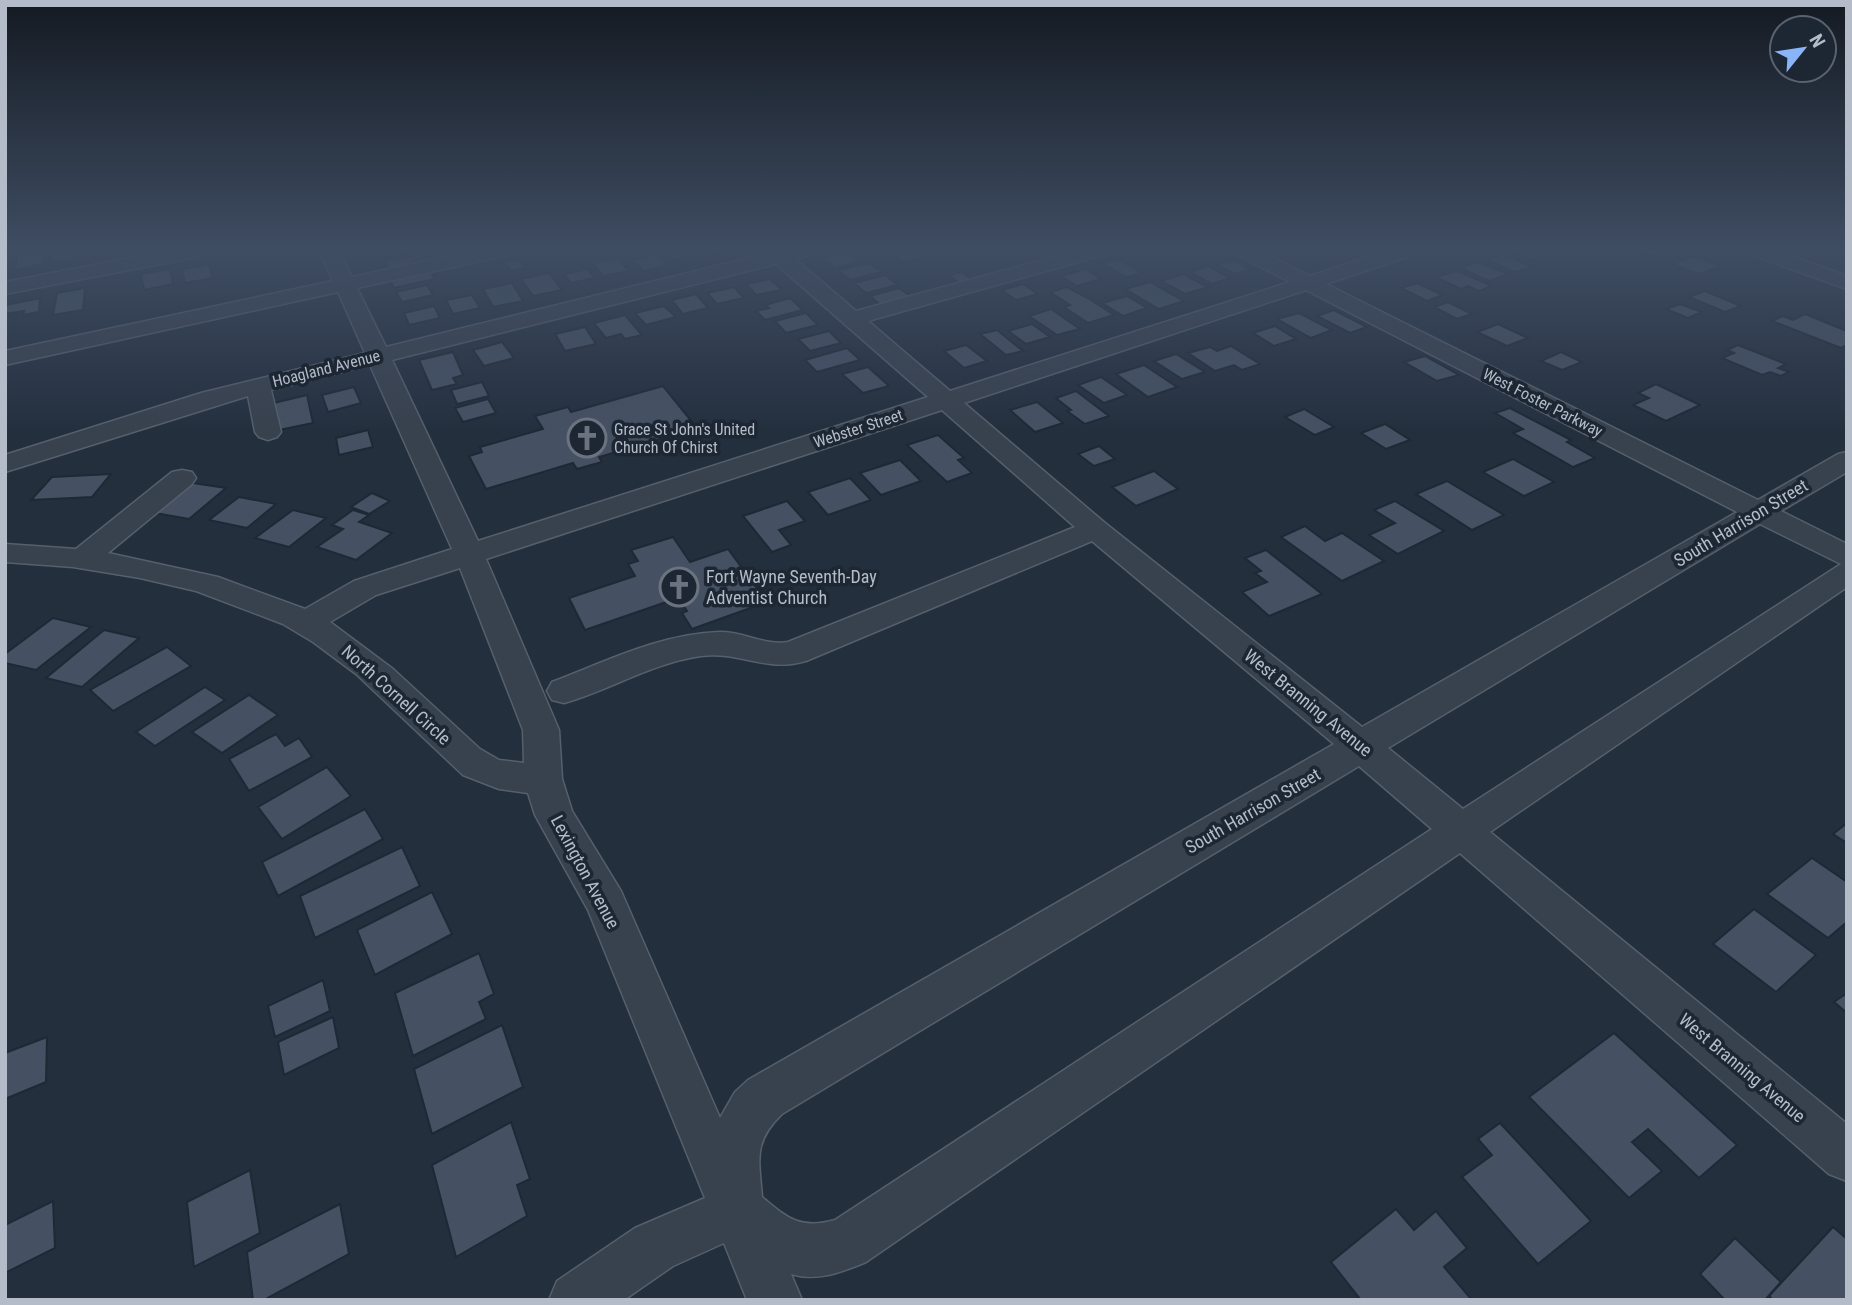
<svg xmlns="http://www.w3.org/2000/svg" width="1852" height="1305" viewBox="0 0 1852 1305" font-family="'Roboto Condensed',sans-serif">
<rect width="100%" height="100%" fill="#242f3e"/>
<g fill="#455162" stroke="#1f2835" stroke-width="2">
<polygon points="50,248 77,248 79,259 51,262"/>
<polygon points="378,248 406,248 409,252 383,257"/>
<polygon points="687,248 720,248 724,252 672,260 666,253"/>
<polygon points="881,248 889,254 876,258 867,250"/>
<polygon points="906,248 922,248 926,250 917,253 923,257 903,262 889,252"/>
<polygon points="1504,248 1529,248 1547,255 1533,260"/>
<polygon points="1632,248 1664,248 1670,250 1653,256"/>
<polygon points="45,251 44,264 15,270 17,255"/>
<polygon points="849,252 861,261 835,268 823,258"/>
<polygon points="423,254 425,258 414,260 416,265 389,270 385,261"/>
<polygon points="657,254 668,265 644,271 632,260"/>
<polygon points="1504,254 1532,267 1514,272 1486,259"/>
<polygon points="1693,256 1721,266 1699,274 1672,264"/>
<polygon points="618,258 629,271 603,276 593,263"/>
<polygon points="518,259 525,268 511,271 504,262"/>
<polygon points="1118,259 1142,273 1126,277 1102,263"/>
<polygon points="1233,260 1251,270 1235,274 1217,264"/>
<polygon points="1478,262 1508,274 1489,281 1460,268"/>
<polygon points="869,263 882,272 850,280 838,270"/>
<polygon points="209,264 212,278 185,283 182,269"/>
<polygon points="1208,266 1230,278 1212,284 1190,272"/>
<polygon points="170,269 173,284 144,290 141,274"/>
<polygon points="587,269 595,278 571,283 564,274"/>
<polygon points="1086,269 1101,279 1077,286 1061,276"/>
<polygon points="430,270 435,279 394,288 389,278"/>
<polygon points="1457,271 1492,286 1479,291 1468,286 1461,289 1436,277"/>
<polygon points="962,272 972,280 959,283 949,275"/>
<polygon points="549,273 562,290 533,296 521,279"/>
<polygon points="1183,274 1208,287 1185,294 1161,281"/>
<polygon points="885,275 898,285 866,293 854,283"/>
<polygon points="770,279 782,290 756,295 746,284"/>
<polygon points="1150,282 1184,301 1159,309 1125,289"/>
<polygon points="512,283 523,301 493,307 483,289"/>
<polygon points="1417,283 1443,295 1427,301 1401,288"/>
<polygon points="1023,284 1038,294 1016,300 1002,290"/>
<polygon points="427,285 433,295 402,302 396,292"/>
<polygon points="734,287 744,298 717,304 707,293"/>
<polygon points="1067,287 1088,298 1114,315 1088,323 1064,307 1070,305 1050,292"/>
<polygon points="85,288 83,310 53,315 57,293"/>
<polygon points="899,288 913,298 883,307 870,296"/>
<polygon points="1705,291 1741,306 1725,312 1689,297"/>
<polygon points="696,294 708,308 683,314 672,300"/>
<polygon points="472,295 480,308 453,314 446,300"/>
<polygon points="1127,296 1147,308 1123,316 1102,303"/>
<polygon points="40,298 39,312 23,315 24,311 5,314 6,305"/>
<polygon points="790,298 803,310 765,320 756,311 769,308 765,305"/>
<polygon points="1448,302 1472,314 1457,319 1434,307"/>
<polygon points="1680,304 1702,312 1688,318 1666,309"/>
<polygon points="434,306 440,318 409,325 404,313"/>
<polygon points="664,306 676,317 646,325 635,313"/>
<polygon points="1051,309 1080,329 1057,335 1029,316"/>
<polygon points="1334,310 1367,327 1350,333 1317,316"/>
<polygon points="806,313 818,325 786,333 775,321"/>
<polygon points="1299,313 1332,330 1311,338 1277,319"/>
<polygon points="1805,314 1847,331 1847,345 1841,348 1772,321 1783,316 1793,320"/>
<polygon points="625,315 642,335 625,339 621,334 606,338 594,323"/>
<polygon points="1032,324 1050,337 1026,344 1008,331"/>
<polygon points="1498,324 1528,338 1507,346 1477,332"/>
<polygon points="1275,326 1296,339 1274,346 1253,333"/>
<polygon points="585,327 596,344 565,351 555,334"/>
<polygon points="997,330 1023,351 1006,355 980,334"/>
<polygon points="829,331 841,343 810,351 798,339"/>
<polygon points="502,342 514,358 484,366 473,350"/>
<polygon points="966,345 987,361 964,368 944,351"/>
<polygon points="1738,345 1786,364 1778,368 1789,372 1781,376 1770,372 1762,375 1722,358 1734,353 1727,350"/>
<polygon points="1231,346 1260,364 1242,370 1234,365 1215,371 1188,353 1210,347 1217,351"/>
<polygon points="847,348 860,360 817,372 805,360"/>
<polygon points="453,352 463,375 453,378 457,384 432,390 419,360"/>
<polygon points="1561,352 1582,362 1562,370 1541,361"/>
<polygon points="1176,354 1205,372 1182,379 1154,361"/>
<polygon points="1425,356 1459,375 1437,381 1404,362"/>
<polygon points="1144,365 1177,387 1148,397 1116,374"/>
<polygon points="868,367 889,386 863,393 842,374"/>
<polygon points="1101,377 1127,395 1104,403 1078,385"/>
<polygon points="482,382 489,396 457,404 451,390"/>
<polygon points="1656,384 1700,405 1666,421 1633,405 1649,398 1638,393"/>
<polygon points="663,386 697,428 599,457 602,462 577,469 573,463 486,489 469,456 482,452 480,447 543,429 535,416 568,407 571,412"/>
<polygon points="354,387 361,403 328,412 322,395"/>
<polygon points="1076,391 1109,416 1085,424 1067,411 1071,410 1056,398"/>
<polygon points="307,395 313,423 279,430 274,403"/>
<polygon points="488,399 496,413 463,422 455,408"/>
<polygon points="1037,402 1063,423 1035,432 1010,410"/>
<polygon points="1510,408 1571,440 1567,442 1595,458 1573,467 1513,433 1523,429 1495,413"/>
<polygon points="1304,409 1334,427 1315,435 1285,417"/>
<polygon points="1385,424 1410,440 1386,449 1361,433"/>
<polygon points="368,430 373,447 339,455 336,438"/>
<polygon points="938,435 964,458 958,460 972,473 947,482 907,445"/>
<polygon points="1099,446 1115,459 1094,466 1078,454"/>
<polygon points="1513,459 1554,482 1524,496 1483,472"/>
<polygon points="900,460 921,481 881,495 860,473"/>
<polygon points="1154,471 1178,489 1136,506 1112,487"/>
<polygon points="111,474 92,497 31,500 52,477"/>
<polygon points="850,478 871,500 828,515 808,492"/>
<polygon points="1447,481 1504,515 1472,530 1416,494"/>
<polygon points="193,483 226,488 189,519 155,513"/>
<polygon points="372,493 390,501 369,514 351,507"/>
<polygon points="239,497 276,504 247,528 209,520"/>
<polygon points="787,501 805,521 779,530 791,545 772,552 743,516"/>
<polygon points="1395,501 1444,531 1398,554 1369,535 1395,523 1374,510"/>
<polygon points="293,510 326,518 289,547 255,538"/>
<polygon points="353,510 369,515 359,522 392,533 356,560 317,547 343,529 332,525"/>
<polygon points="1305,526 1325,541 1342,533 1384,561 1342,581 1281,537"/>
<polygon points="673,537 690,562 728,549 767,602 692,629 682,613 687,611 678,598 585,630 569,598 635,576 628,564 638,561 631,550"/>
<polygon points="1266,550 1322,594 1269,616 1242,592 1267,582 1255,573 1261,571 1245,558"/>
<polygon points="53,618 91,627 36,670 5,663 5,654"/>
<polygon points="104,630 139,638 82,687 46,678"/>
<polygon points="167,647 191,666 113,711 90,690"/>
<polygon points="205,687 225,700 155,746 136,732"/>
<polygon points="249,695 278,715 222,753 192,732"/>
<polygon points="276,734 285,746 299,738 312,757 249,791 229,759"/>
<polygon points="327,767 351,796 282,839 258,807"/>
<polygon points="365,809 383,839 278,896 262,862"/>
<polygon points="1847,823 1847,843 1833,834"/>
<polygon points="402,847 420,886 315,938 300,896"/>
<polygon points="1812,858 1847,882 1847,922 1828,938 1767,894"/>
<polygon points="432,892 452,934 375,975 357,930"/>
<polygon points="1754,909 1816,955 1776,992 1713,944"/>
<polygon points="479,953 494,994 479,1002 486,1019 413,1056 395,993"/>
<polygon points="323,980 330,1011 275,1037 268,1006"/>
<polygon points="1847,993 1847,1013 1834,1002"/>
<polygon points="333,1017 339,1048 284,1075 278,1042"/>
<polygon points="502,1025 523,1087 432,1134 414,1069"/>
<polygon points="1614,1033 1737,1145 1699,1178 1648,1129 1632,1142 1662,1171 1629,1198 1529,1097"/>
<polygon points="47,1037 46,1082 5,1099 5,1053"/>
<polygon points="511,1122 530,1179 517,1185 527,1216 456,1257 432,1165"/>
<polygon points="1500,1123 1591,1221 1538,1264 1462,1177 1492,1155 1478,1139"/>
<polygon points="250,1170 260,1233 194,1267 187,1202"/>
<polygon points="53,1201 55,1248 5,1273 5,1225"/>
<polygon points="340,1204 349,1254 264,1300 253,1300 247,1252"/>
<polygon points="1396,1209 1414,1230 1436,1211 1467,1248 1444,1267 1472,1300 1361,1300 1331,1262"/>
<polygon points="1833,1227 1847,1239 1847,1300 1773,1300 1769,1296"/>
<polygon points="1735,1238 1781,1282 1765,1300 1725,1300 1700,1274"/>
</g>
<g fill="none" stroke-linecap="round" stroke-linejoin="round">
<defs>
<g id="minor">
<polygon points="181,248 222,248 219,252 212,254 5,294 5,282"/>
<path d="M318,248H338L352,277L485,248H522L519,252L512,254L357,288L386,347L765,254L760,248H824L821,252L795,259L856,311L1085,248H1117L1114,252L868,321L950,391L1290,282L1232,252L1229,248H1254L1310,276L1396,248H1426L1423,252L1326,284L1758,500L1838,454L1847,452V472L1781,511L1847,544V587L1490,832L1847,1124V1181L1829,1174L1460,853L866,1262C842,1272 817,1282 791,1274L802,1300H747L724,1243L673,1266L624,1300H549L557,1281L635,1228L705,1198L588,910L535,815L528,793L499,789L463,775L356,674L313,642L283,624L196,591L140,578L73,567L5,562V544L76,549L172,472L182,470L192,472L196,478L192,484L108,553L218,577L305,609L354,581L452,549L370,365L271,390L281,432L277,437L268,440L259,437L255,432L248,396L5,472V455L201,393L365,353L338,292L5,365V351L333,281ZM776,264L928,397L478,541L392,360ZM1306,290L1737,512L1362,727L1105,523L964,403ZM942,410L1075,527L788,642C764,646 743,631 719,632C660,634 605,662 552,682L547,691L552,700L564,703C610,690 652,663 701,656C741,651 765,673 806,661L1092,541L1334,744L748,1080L735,1092L720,1118L621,891L572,811L562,779L559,730L486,559ZM1760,524L1841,564L1463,809L1388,748ZM460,568L523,730L524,763L499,760L480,749L393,669L330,622L376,595ZM1359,766L1432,829L835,1220C800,1230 787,1218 762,1197C759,1159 753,1142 782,1114Z"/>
<polygon points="1740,248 1769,248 1847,276 1847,289 1743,252"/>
</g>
</defs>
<use href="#minor" stroke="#565f6c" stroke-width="3"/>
<use href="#minor" fill="#38414e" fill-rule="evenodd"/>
</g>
<linearGradient id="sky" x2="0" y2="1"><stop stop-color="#141a22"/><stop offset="0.58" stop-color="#3f4d63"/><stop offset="1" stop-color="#3f4d63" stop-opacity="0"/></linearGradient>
<rect width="1852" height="431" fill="url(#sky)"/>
<defs>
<symbol id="church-ring" viewBox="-11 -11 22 22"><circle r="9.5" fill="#1d2633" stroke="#6b7280" stroke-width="1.5"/><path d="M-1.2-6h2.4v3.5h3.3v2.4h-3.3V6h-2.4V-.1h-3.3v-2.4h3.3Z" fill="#6b7280"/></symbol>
</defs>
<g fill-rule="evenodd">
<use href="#church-ring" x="565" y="416" width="44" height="44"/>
<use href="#church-ring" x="657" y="565" width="44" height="44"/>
</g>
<g text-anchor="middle" stroke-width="7" stroke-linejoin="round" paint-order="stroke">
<g font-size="16" fill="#b4bcc9" stroke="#1d2633">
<text transform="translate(326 368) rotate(-14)" y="6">Hoagland Avenue</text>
<text transform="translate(1543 402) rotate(27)" y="6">West Foster Parkway</text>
<text transform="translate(858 428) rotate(-18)" y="6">Webster Street</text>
</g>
<g font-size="16" fill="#b4bcc9" stroke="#1d2633" text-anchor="start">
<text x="614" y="435">Grace St John's United<tspan x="614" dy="18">Church Of Chirst</tspan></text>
</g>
<g font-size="18" fill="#b4bcc9" stroke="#1d2633">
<text transform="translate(1741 523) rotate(-31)" y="6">South Harrison Street</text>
<text transform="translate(396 695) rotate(42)" y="6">North Cornell Circle</text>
<text transform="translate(1308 703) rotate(39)" y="6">West Branning Avenue</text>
<text transform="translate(1253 811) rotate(-30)" y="6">South Harrison Street</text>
<text transform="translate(585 872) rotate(62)" y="6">Lexington Avenue</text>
<text transform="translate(1742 1068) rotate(40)" y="6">West Branning Avenue</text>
</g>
<g font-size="18" fill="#b4bcc9" stroke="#1d2633" text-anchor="start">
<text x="706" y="583">Fort Wayne Seventh-Day<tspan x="706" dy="21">Adventist Church</tspan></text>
</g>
</g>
<rect width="1852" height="1305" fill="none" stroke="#b4bcc9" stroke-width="14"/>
<g transform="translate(1803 49) rotate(60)"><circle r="33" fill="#1d2633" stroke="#59626f" stroke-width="2"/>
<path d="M0-5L12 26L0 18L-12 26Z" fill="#8ab4f8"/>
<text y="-10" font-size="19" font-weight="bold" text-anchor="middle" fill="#b4bcc9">N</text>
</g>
</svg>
